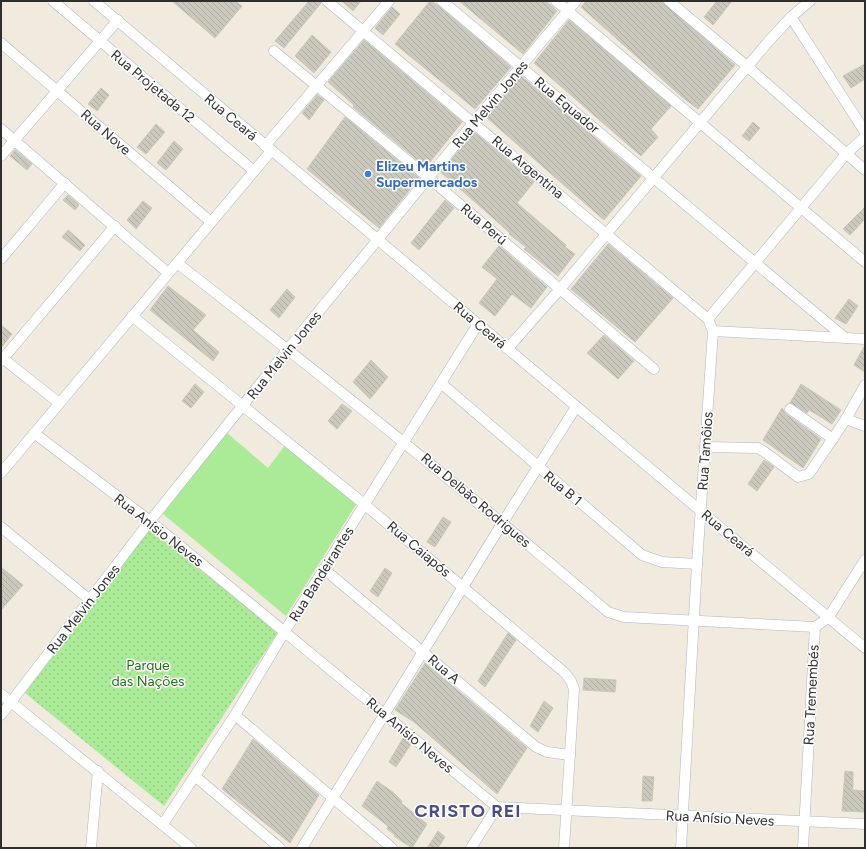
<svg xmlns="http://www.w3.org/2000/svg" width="866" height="849" viewBox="0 0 866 849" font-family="Figtree,sans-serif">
<defs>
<pattern id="park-dots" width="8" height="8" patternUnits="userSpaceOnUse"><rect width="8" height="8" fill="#abeb97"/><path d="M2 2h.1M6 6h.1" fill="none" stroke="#93ca82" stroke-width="1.8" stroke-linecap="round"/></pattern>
<pattern id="building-back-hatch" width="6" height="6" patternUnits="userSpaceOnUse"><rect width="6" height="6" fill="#cbc8bd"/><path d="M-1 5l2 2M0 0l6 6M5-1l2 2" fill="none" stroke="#afaca3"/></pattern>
</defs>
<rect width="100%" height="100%" fill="#f0eadf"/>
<polygon fill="#abeb97" points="226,432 268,468 286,444 357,503 286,616 163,514"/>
<polygon fill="url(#park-dots)" points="149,529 278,632 164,806 25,693"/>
<g fill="url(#building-back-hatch)" stroke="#ccc7b8">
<polygon points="172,1 235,1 242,6 215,38"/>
<polygon points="309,1 321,1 321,3 284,48 275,41"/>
<polygon points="342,1 361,1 353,11"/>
<polygon points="430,1 436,4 511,67 475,109 395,44"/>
<polygon points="459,1 546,1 557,11 523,54"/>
<polygon points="586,1 661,1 735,65 698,109 682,97 581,7"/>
<polygon points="717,1 732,1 713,25 704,17"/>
<polygon points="392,7 400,14 383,35 375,28"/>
<polygon points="569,20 671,106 651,129 658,137 641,156 534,63"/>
<polygon points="312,35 331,52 314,73 295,56"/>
<polygon points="364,40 462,122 426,167 353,107 354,105 328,82"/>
<polygon points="865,64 865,79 851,88 843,76"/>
<polygon points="521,76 641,176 604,220 486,117"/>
<polygon points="101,88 109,95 97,111 88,104"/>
<polygon points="317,95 324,100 309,120 302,113"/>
<polygon points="345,117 419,178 379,228 307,169"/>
<polygon points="753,122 760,128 749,141 742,136"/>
<polygon points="156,124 165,132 146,154 137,147"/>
<polygon points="474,132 534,182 517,203 566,245 565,247 575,254 558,276 524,249 526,247 509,234 510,233 441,172"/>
<polygon points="174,141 183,149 166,170 157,163"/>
<polygon points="15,150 32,164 27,170 10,156"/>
<polygon points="68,195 79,205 75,210 63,200"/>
<polygon points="445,200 454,208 419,250 411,243"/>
<polygon points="143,201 152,208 136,229 127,220"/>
<polygon points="865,207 865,219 850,235 843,229"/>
<polygon points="68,230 85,245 80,251 62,237"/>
<polygon points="608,244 673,298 635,342 571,289"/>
<polygon points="499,246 547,287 531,308 512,294 495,316 479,303 497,279 482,267"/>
<polygon points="168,286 206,315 193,330 219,352 213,361 150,310"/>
<polygon points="287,289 295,297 279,318 270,310"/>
<polygon points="849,299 858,306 846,324 835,318"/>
<polygon points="1,325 12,334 1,348"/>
<polygon points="604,335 634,361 618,379 587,353"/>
<polygon points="865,345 865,372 854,365"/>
<polygon points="371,360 388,377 370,399 353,382"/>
<polygon points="195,384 204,392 191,408 182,401"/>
<polygon points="801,384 841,410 832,424 811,411 809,410 807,413 790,403"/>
<polygon points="342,404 352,411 337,429 328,421"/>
<polygon points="782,408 786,414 821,439 803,468 763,440"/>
<polygon points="764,460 774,467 757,491 748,484"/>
<polygon points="443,517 451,522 435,547 427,542"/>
<polygon points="1,567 23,585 1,610"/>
<polygon points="385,568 392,573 378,597 370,591"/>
<polygon points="508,633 516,640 485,687 478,681"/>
<polygon points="425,663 527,748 497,794 414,722 395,710"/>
<polygon points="584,678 616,680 615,692 583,690"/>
<polygon points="544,701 553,708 538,732 530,726"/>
<polygon points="403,738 411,744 396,767 389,762"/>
<polygon points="253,739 319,795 290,843 222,789"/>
<polygon points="845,771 853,772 853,790 865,791 864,812 842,811"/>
<polygon points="643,776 654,777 652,801 642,801"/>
<polygon points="377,781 394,793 402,801 401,803 427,824 412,848 394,836 395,835 387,829 388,826 362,806"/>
<polygon points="438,831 445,837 438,848 427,848"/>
</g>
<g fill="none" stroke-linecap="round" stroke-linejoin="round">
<defs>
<g id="street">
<polyline points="53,1 254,171"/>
<path d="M94,1C351,218 607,434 865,648"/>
<polyline points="327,1 708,319"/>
<polyline points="442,1 844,337"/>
<polyline points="556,1 865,262"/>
<polyline points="669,1 748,67 865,170"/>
<polyline points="791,17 865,132"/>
<polyline points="1,43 211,222"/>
<polyline points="274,51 429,178 654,369"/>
<polyline points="1,129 168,273"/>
<polyline points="265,146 389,1"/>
<polyline points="1,156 118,20"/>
<polyline points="1,259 65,183"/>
<path d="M177,263C323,376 467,492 608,612L624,617L815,627"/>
<polyline points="132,316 364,504 565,673 571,681 574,689 564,848"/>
<polyline points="713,331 865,339"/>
<polyline points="508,348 560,289 768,42 791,17 810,1"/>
<polyline points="1,357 59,403"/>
<polyline points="1,361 115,226"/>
<polyline points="442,384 642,555 662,562 697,564"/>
<polyline points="790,409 833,439"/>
<polyline points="846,419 865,426"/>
<polyline points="34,433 150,521 497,807 865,824"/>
<polyline points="705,447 758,448 766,453 798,477 809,474 846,419 865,385"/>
<polyline points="1,473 271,151"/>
<polyline points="1,527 90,600"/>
<polyline points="324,569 536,747 547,752 570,755"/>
<polyline points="1,694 191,848"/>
<polyline points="1,715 150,521 288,349 474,122 576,1"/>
<polyline points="235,715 392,848"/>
<polyline points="196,777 280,848"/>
<polyline points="163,824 235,715 285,631 478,324"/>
<polyline points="91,848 98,771"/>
<polyline points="302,848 503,522 576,407"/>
<polyline points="471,848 497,807"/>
<polyline points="681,848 697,564 713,331 708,319 847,153 865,137"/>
<polyline points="803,848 815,627 828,618 865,560"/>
</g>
</defs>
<use href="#street" stroke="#b3b4c2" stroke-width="11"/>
<use href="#street" stroke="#fff" stroke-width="10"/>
</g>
<circle fill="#3f7fe0" stroke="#fff" stroke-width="1.5" cx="368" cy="174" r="4"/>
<g text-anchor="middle" stroke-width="3" stroke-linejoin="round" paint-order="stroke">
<g font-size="14" fill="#2e2e2e" stroke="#fff">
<text transform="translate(153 86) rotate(40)" y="5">Rua Projetada 12</text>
<text transform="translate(490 104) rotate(-50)" y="5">Rua Melvin Jones</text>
<text transform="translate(567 105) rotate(40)" y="5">Rua Equador</text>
<text transform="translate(231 117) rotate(40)" y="5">Rua Ceará</text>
<text transform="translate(106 132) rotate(41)" y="5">Rua Nove</text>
<text transform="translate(528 167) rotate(40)" y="5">Rua Argentina</text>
<text transform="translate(484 224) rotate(40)" y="5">Rua Perú</text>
<text transform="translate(480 325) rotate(40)" y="5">Rua Ceará</text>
<text transform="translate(284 355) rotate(-51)" y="5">Rua Melvin Jones</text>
<text transform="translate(705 451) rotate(-86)" y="5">Rua Tamôios</text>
<text transform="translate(563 488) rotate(40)" y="5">Rua B 1</text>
<text transform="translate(476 500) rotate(40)" y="5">Rua Delbão Rodrigues</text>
<text transform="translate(159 530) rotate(38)" y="5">Rua Anísio Neves</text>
<text transform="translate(728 533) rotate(40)" y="5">Rua Ceará</text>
<text transform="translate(419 549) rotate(40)" y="5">Rua Caiapós</text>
<text transform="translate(321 574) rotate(-58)" y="5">Rua Bandeirantes</text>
<text transform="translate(83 609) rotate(-52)" y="5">Rua Melvin Jones</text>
<text transform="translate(444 669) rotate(40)" y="5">Rua A</text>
<text transform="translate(811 695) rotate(-87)" y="5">Rua Tremembés</text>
<text transform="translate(410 735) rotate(40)" y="5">Rua Anísio Neves</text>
<text transform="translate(720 818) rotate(3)" y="5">Rua Anísio Neves</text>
</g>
<g font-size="14" font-weight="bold" fill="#366cbe" stroke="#fff" text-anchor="start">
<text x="376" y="171">Elizeu Martins<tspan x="376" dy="16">Supermercados</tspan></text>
</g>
<g font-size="14" fill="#1e7414" stroke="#fff">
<text x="148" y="670">Parque<tspan x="148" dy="16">das Nações</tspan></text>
</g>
<g font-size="18" font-weight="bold" letter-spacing="1" fill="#484d84" stroke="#fff">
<text x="468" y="817">CRISTO REI</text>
</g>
</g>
<rect width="866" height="849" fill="none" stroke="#2e2e2e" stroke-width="4"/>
</svg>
